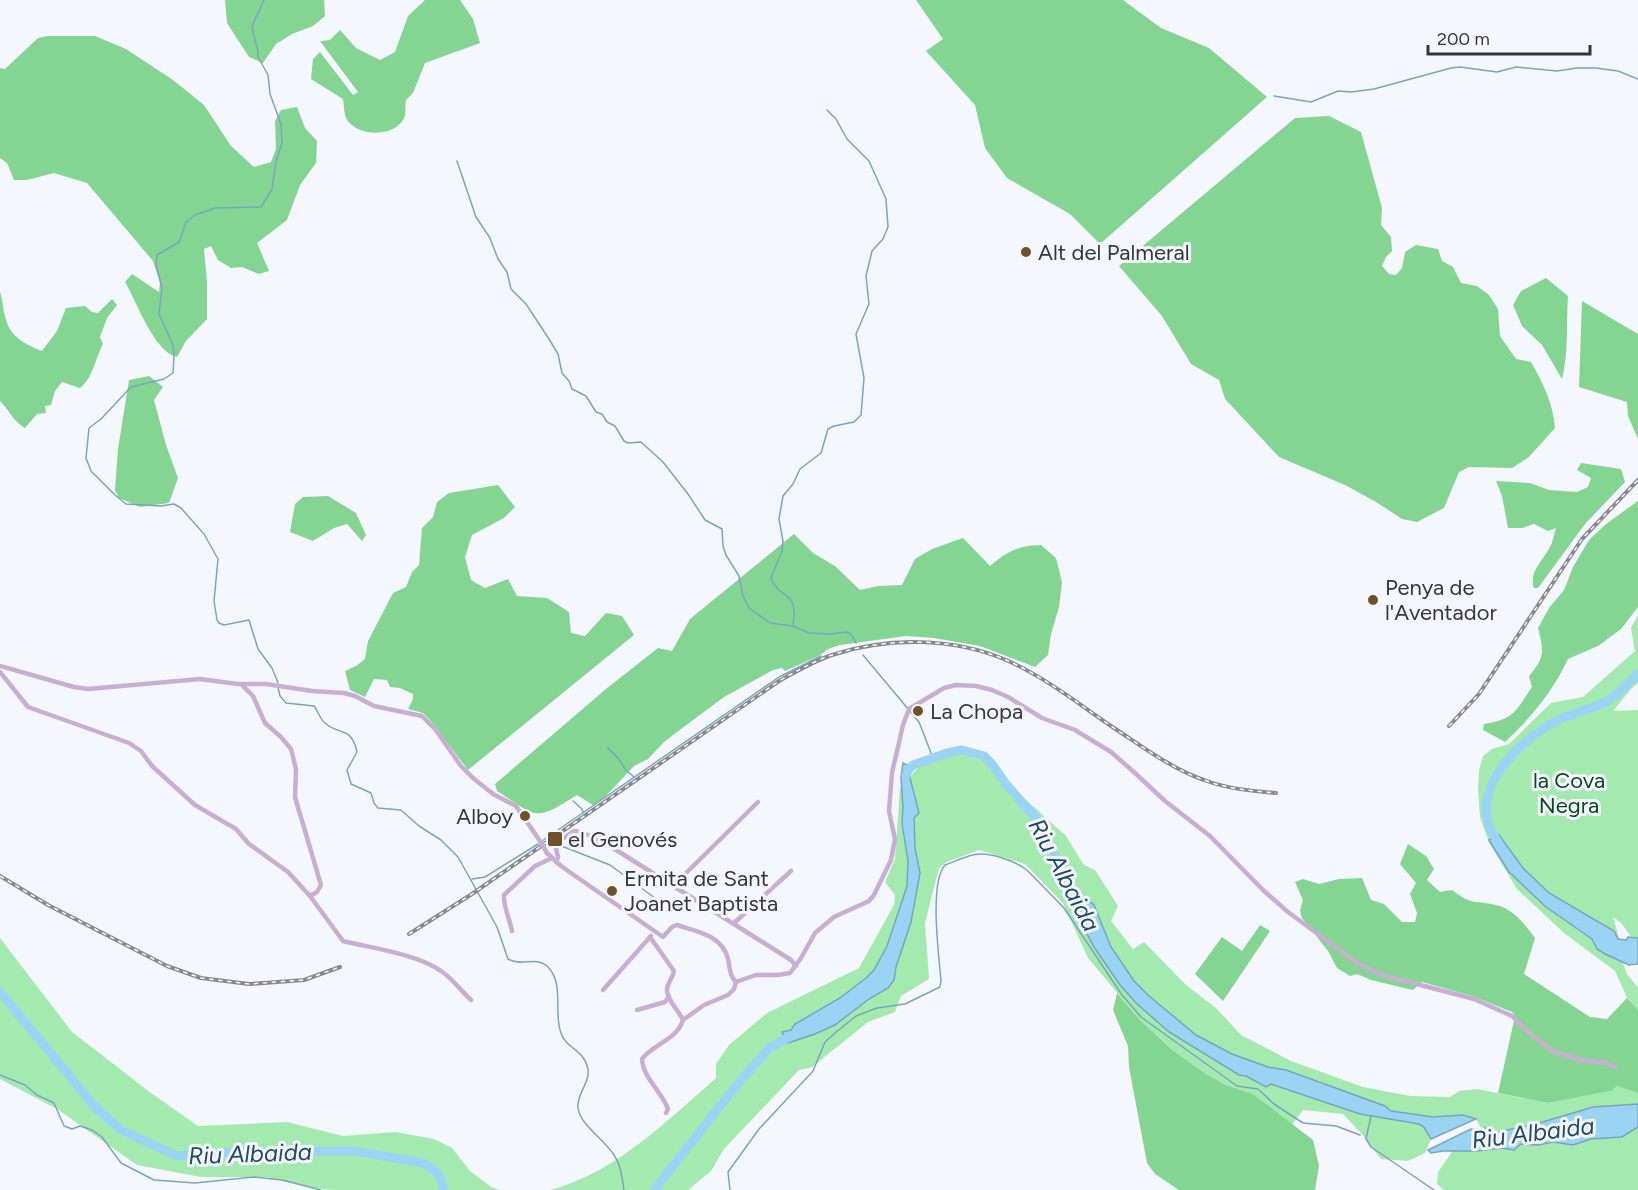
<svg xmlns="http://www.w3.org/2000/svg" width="1638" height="1190" viewBox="0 0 1638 1190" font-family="Figtree,sans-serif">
<rect width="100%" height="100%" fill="#f5f7fe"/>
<g fill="#a4eaae">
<polygon points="1638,615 1638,683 1631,689 1613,711 1638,710 1638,946 1621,923 1613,917 1619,938 1623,964 1627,974 1638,988 1638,1010 1627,998 1615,971 1564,933 1517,889 1489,843 1480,817 1478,789 1479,771 1483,756 1492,749 1509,744 1551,703 1583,697 1635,651 1631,628"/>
<path d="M958,753L982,760L1066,836L1084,865L1095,870L1118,906L1111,921L1133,949L1144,942L1186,985L1216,1008L1241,1035L1291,1061L1363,1087L1410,1096L1450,1097L1459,1091L1477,1089L1548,1103L1611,1091L1617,1086L1638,1085V1190H1444L1437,1184L1438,1172L1454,1149L1593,1107L1536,1124L1492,1133L1486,1128L1482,1130L1476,1119L1431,1139L1425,1153L1408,1161L1381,1159L1361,1133L1343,1114L1303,1110L1292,1125L1253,1094L1226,1085L1206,1074L1171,1049L1140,1020L1088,958L1063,903L1025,864L979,850L947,862L939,868L925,923L929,979L901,996L895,1012L868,1022L812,1067L799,1070L724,1149L711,1171L688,1190H550C615,1173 667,1121 716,1078V1064L729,1045L767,1013L859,968L894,905L895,895L885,882L895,859L900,788L922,763Z"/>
<polygon points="0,938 72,1032 151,1093 198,1126 287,1122 343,1136 395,1132 434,1139 452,1148 470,1171 491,1187 500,1190 334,1190 314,1188 267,1177 201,1177 137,1165 57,1109 0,1079"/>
</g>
<g fill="#84d591">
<polygon points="225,0 324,0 325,16 313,26 292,34 276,44 263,63 249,57 227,23"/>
<path d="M425,0H460L473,19L480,43L425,63L413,93L406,100C405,105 406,111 405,115C399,138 356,138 346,118C344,113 344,104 343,99L311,79L313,59L320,52L353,95L358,92L320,41L330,40L340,30L356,48L380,60L395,52L408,16Z"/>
<polygon points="916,0 1123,0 1161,28 1209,48 1267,97 1100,244 1070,214 1007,178 985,148 975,105 926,51 943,39"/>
<path d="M48,36H95L126,49L173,80L204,105L231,146L254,167L271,162L276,149L275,121L281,110L297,107L305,128L317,141L316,163L300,185L287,220L257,243L269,271L259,274L242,267L231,268L218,260L211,246L204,249L207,282V319L186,341L177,357C154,352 137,302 125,282L132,274L159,292L160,282L153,261L87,183L54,173L27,180H14L7,163L0,158V68L5,69L38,38Z"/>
<path d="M1329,116L1361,132L1382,208L1381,225L1391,237L1392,251L1386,257L1382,266L1389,274L1396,275L1402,268L1405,252L1416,245L1438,249L1442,261L1453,267L1461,283L1477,286L1489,295L1498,309L1500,336L1516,359L1531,362C1543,383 1553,403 1555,428L1529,457L1512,468L1469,467L1459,472L1444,508L1417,522L1402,519L1376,502L1345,485L1279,457L1225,399L1219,380L1191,364L1162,316L1119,266L1295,118Z"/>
<path d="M1546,278L1568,296C1566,323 1569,352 1562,379L1542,345L1522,326L1513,305L1521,291Z"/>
<path d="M0,291C3,301 3,311 6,320C11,337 26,345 42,351L57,331L66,308L85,306L92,312L98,313L112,299L117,305L107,318L100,337L103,344C95,359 93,378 80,388L62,382L55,391L51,405L45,406L46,413L37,414L25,428C10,418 12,413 0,401Z"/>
<polygon points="1582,301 1638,334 1638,439 1628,416 1627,402 1579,387"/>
<polygon points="149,376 163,387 154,400 166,445 178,478 169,503 140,507 119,498 115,490 118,449 129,380"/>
<path d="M1581,463L1621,469L1625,482L1585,524L1538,588H1534C1528,572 1543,561 1550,547C1553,542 1554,534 1556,528L1548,531L1534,524L1522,528H1508L1502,496L1496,481L1530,483L1549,490L1577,492L1588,487L1591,478L1577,470Z"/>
<polygon points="498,485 515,507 504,518 472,535 465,557 471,580 485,588 508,579 517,596 547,598 569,612 571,633 585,636 606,613 622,616 634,635 468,770 430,720 423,713 408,709 413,699 413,694 400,688 390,687 387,680 374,679 365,697 350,690 345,671 356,666 365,659 368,641 393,593 406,587 412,572 419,565 422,528 433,517 437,502 449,493"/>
<polygon points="328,496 356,513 366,535 362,541 347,524 334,528 313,541 290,532 295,504 303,497"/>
<path d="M1638,501V607L1621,629L1598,646L1568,659C1553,691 1531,718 1505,742L1483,730L1484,724C1514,719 1516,711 1532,687L1529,676C1545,657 1544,652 1538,628L1549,608L1564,590L1573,567L1589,540L1606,524Z"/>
<path d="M794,534L813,553L835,566L860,590L878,586L902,585L915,559L932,549L963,538L990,566C1008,551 1017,546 1041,545L1056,558L1062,582L1059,607L1051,634L1048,655L1035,667L980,646L934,638L906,636L840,645L828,649L819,656L785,671L782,668L773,670L724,697L681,729L664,742L648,759L634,766L604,798L593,805L577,795C534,822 539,818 497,791L495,784L606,689L658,648L672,651L690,619Z"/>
<path d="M1408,844L1426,856L1434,869L1427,880L1440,892L1452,890C1473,906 1475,900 1496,905C1514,909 1524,924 1535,938L1524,974L1590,1017L1607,1019L1627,998L1638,1010V1093L1617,1086L1611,1091L1548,1103L1498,1093L1515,1016L1512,1012L1472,996L1422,982L1413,990L1371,980L1357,974L1350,976L1337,968L1328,951L1302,918L1300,910L1303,900L1295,882L1303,879L1319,884L1339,879L1362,878L1371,900L1384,904L1402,922H1415L1417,913L1410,894L1416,883L1400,864Z"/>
<polygon points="1260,925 1270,931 1223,1001 1195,974 1222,937 1242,951"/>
<polygon points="1117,993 1140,1020 1171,1049 1206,1074 1226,1085 1253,1094 1313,1140 1319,1166 1315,1190 1179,1190 1155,1174 1147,1163 1129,1067 1128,1046 1113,1010"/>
</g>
<g fill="#9bd3f5" stroke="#7ca4bd" stroke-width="1.5">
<polygon points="903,763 909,766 910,778 919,813 914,818 915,848 920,873 911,922 896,967 894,980 888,988 869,999 835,1025 815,1034 788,1043 782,1032 791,1030 795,1024 840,998 866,978 874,970 887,946 907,886 908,860 902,824 903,807 901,778"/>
<polygon points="1499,835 1523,868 1549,893 1614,931 1618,939 1626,940 1628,937 1638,938 1638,964 1629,965 1605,954 1597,949 1592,939 1546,907 1509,872 1489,840"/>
<polygon points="1089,901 1094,905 1111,947 1134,981 1149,996 1196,1035 1232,1054 1268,1067 1286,1070 1385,1106 1391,1111 1433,1117 1463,1115 1476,1119 1431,1139 1424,1127 1419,1124 1360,1114 1271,1084 1266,1087 1246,1076 1239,1075 1169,1032 1136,1003 1120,985 1094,947 1079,919 1083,903"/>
<polygon points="1638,1104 1638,1127 1622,1137 1591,1139 1573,1145 1553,1142 1538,1145 1521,1144 1514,1150 1501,1148 1477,1151 1443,1151 1431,1153 1428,1150 1471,1129 1482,1130 1485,1128 1492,1133 1498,1132 1536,1124 1593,1107"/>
</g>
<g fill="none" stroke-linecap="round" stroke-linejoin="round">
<g stroke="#7ca4bd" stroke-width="1.5">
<polyline points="264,0 252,26 253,33 258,51 258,57 268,75 270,94 281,124 282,143 276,161 272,189 261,207 215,208 195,215 186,222 179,242 157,255 156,265 162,288 159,314 173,345 174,356 173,373 164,379 131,387 101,419 89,428 86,458 91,471 115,495 126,504 161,506 174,504 181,508 204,534 218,559 214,601 217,620 219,623 224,625 249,620 258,649 272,668 278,683"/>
<polyline points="1274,96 1311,102 1338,91 1351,92 1374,89 1451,68 1460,67 1497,72 1516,67 1557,71 1577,68 1596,68 1618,71 1638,79"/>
<polyline points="457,161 476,217 490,238 498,259 507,272 511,289 526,304 549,339 558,354 562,373 569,381 572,389 586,396 596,412 602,414 607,422 615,426 624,441 628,443 641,442 663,462 688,494 705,520 722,529 723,546 726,555 739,576 743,596 749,608 770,623 793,626 809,633 830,634 846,632 851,634 856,643"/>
<path d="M793,625C799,588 780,602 771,578L782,551L783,541L779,519L783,496L793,484L800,469L821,453L828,429L834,426L854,422L861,415L864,378L856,334L869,304L866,276L872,251L883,239L888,227L886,199L869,161L847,139L836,119L827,110"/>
<polyline points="863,655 919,722 933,758"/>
<path d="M278,688L280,696L286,703L314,706C318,711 320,719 325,723C339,736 351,725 357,752L347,770L351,784L371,793L374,803L378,808L401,810L419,826L441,840L458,857L497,927L508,959C521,967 536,956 547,966C565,983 553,1013 561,1033C566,1049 584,1049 588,1069C590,1084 576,1094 578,1108C580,1125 605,1140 614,1155C621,1165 622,1178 624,1190"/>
<polyline points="607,747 618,758 626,770 634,777"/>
<polyline points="573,801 582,809 583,813"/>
<polyline points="542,841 779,677 821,656"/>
<polyline points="559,845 610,865 663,904"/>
<polyline points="472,879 485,877 538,844"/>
<polyline points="0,1075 25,1085 37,1095 54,1103 64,1126 72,1129 80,1126 92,1130 102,1137 121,1163 154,1180 195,1183 254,1177 282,1180 321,1190"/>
<polyline points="1371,1116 1366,1139 1371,1147 1434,1190"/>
<path d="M730,1190L728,1172L759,1129L813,1071L825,1042L835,1033L856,1016L877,1008L905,1004L940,987L941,981C939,956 929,883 945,865C954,862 963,857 973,855C988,851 1016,861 1028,871L1064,908L1122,995L1141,1017L1237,1086L1258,1089L1274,1104L1303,1123L1336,1126L1360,1135"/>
</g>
<g stroke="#9bd3f5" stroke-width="9">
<polyline points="906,776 908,770 913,765 947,753 962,750 984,756 992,764 1006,784 1039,822 1086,920"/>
<path d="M1500,845C1496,839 1491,832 1489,825C1475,782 1522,740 1556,721C1572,713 1591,710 1607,701C1619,694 1628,683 1638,674"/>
<polyline points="0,992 96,1108 121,1130 177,1156 233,1152 354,1151 423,1163 433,1169 440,1177 444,1190"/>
<polyline points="654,1190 736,1086 769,1048 795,1034"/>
</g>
<g stroke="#c7afd3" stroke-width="4.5">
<polyline points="0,666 74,687 88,689 200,679 238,684 266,684 312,691 344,693 355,696 374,706 422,716 435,729 461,766 473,778 493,794 516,806 540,841"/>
<path d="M0,672L28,707L129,743L141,751L152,766L195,805L236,829L249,844L288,872L310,896L343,941C371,948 417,954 441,971C453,979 460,990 471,1000"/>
<polyline points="242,685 253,696 265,723 281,737 291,749 296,769 295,797 321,885 317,892 310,896"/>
<path d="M547,853L561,866L663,937L672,927L677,925C698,932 722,935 728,959C730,967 729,975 736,982L756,975H778L790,973L801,958L815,933L834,917L869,901L874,895L891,860L895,839L889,811L892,773L903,725L909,709L944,688L956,685L976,686L992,690L1008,697L1042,718L1075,730L1111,752L1135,773L1165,801L1210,836L1263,890L1288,912L1360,965L1386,976L1474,999L1512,1016L1530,1034L1552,1051L1581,1060L1607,1063L1615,1067"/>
<polyline points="556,862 558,857 555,844 574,831 582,832 613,848 791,960 796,966"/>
<polyline points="674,885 758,802"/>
<polyline points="734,923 791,871"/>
<path d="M512,931C510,920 503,906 504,895L535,866L552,858"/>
<path d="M650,937L674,971C673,978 667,983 667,990C667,1000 679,1011 683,1020C677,1040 653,1044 642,1059C643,1078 662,1092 668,1109L666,1113"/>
<polyline points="603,990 651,936"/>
<polyline points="637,1010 665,1002 669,996"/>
<polyline points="683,1020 704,1005 728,995 734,989 736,982"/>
</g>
<defs>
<g id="rail">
<polyline points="1449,726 1479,694 1582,539 1638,480"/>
<polyline points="0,876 48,905 167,966 201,978 249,984 304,980 340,967"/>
<path d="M409,934L472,894L779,681C797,671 814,661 832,655C887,637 953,637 1006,660C1045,677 1080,705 1114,728C1143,747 1172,769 1204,780C1228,789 1252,791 1276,793"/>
</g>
</defs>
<use href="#rail" stroke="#87898d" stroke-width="4"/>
<use href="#rail" stroke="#f5f7fe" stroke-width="1.5" stroke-dasharray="4.5" stroke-linecap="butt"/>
<polyline stroke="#c7afd3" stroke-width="4.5" points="540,841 547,853"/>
</g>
<g fill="#715127" stroke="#f5f7fe" stroke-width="2">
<circle cx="1026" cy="252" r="6"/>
<circle cx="1373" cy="600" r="6"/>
<circle cx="918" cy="711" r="6"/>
<circle cx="525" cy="816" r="6"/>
<rect x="547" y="831" width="16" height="16" rx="3"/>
<circle cx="612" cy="891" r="6"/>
</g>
<g text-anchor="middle" stroke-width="6" stroke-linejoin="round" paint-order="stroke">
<g font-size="22" fill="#353639" stroke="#f5f7fe" text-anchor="start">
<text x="1038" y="260">Alt del Palmeral</text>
<text x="1385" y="595">Penya de<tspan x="1385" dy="25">l'Aventador</tspan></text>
<text x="930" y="719">La Chopa</text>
<text x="513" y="824" text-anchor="end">Alboy</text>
<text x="568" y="847">el Genovés</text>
<text x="624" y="886">Ermita de Sant<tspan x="624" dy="25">Joanet Baptista</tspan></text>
</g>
<g font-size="22" fill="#09471c" stroke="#f5f7fe">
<text x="1569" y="788">la Cova<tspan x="1569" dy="25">Negra</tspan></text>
</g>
<g font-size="24" font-style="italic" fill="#204a62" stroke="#f5f7fe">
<text transform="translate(1064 875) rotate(62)" y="8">Riu Albaida</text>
<text transform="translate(1533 1133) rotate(-7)" y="8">Riu Albaida</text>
<text transform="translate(250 1154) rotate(-2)" y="8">Riu Albaida</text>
</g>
</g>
<path d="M1428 45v9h162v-9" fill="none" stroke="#353639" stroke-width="3"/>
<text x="1437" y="45" font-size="18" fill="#353639" stroke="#f5f7fe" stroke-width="4.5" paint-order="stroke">200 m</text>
</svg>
